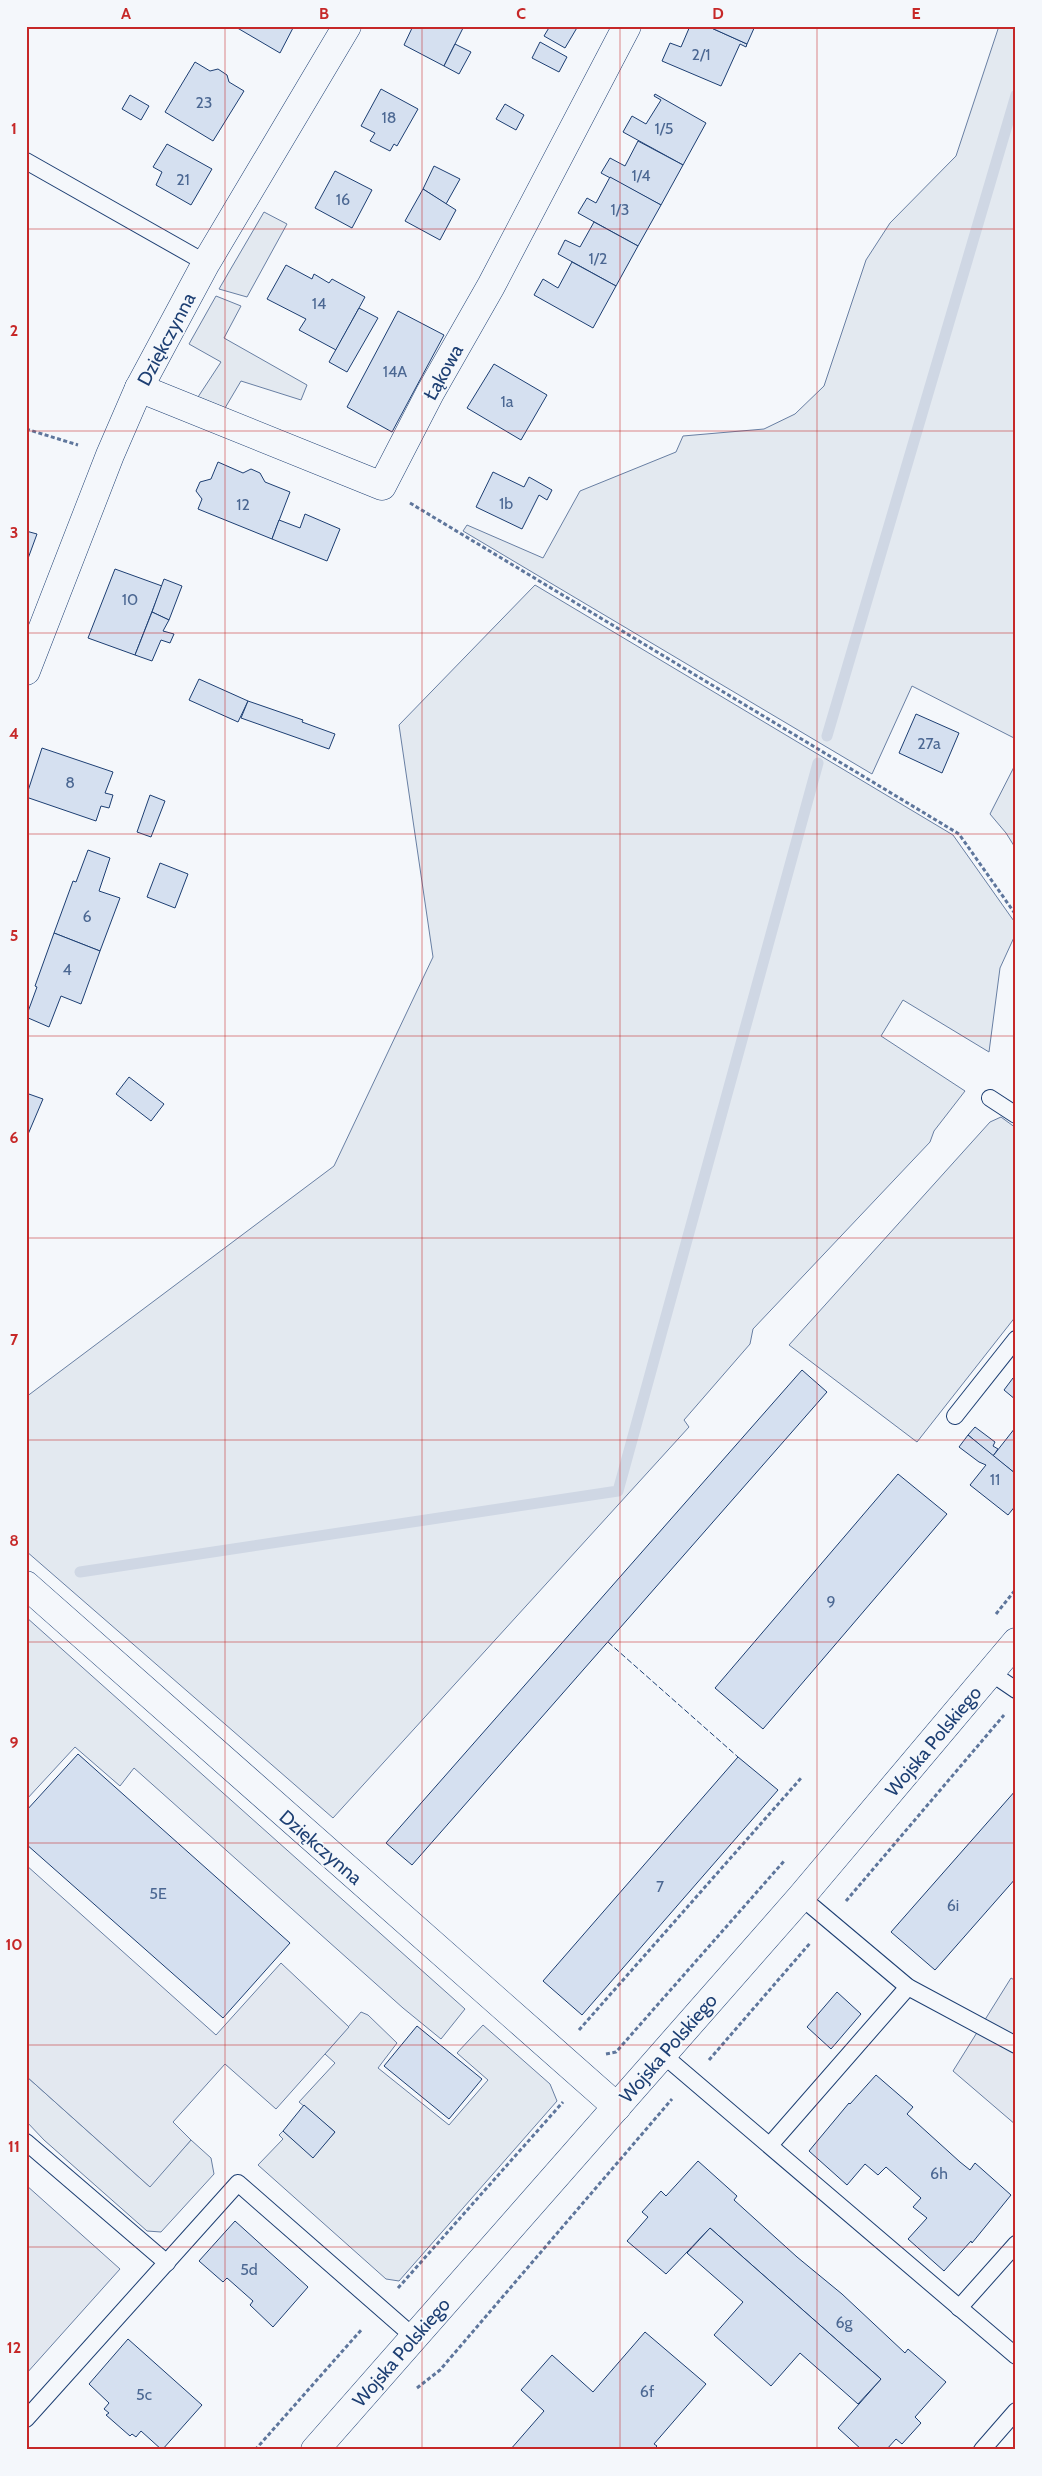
<svg xmlns="http://www.w3.org/2000/svg" width="1042" height="2476" viewBox="0 0 1042 2476" font-family="Cabin,sans-serif">
<rect width="100%" height="100%" fill="#f4f7fb"/>
<g fill="#e3e9f0" stroke="#687fa3">
<polygon points="999,26 1016,26 1016,739 912,686 872,774 463,531 467,525 543,558 580,491 676,452 683,436 764,429 795,414 824,386 866,260 890,223 956,156"/>
<polygon points="264,212 287,224 247,297 219,289"/>
<polygon points="216,296 241,306 224,338 307,385 301,400 241,381 225,408 198,397 221,362 189,344"/>
<polygon points="535,585 953,835 1016,924 1016,933 1000,968 989,1052 903,1000 881,1036 965,1091 934,1131 930,1142 753,1329 750,1344 684,1420 689,1427 333,1818 26,1551 26,1397 334,1166 433,957 399,725"/>
<polygon points="1016,763 1016,849 1006,833 990,814"/>
<polygon points="1001,1117 1016,1128 1016,1316 917,1442 789,1345 990,1122"/>
<polygon points="26,1617 465,2009 441,2039 403,2008 134,1768 120,1786 75,1747 26,1800"/>
<polygon points="361,2012 368,2015 397,2043 378,2068 449,2125 488,2080 457,2053 483,2025 550,2084 557,2101 399,2281 386,2279 258,2165 283,2139 279,2135 283,2131 313,2157 335,2132 299,2102 335,2063 325,2054"/>
<polygon points="26,2076 149,2186 191,2140 211,2158 214,2174 161,2232 147,2231 44,2140 26,2121"/>
</g>
<g fill="#e3e8f0" stroke="#687fa3">
<polygon points="26,1865 216,2035 281,1963 349,2027 276,2109 225,2064 173,2122 191,2140 150,2187 26,2076"/>
<polygon points="1011,1978 1016,1981 1016,2125 953,2071"/>
<polygon points="26,2185 120,2269 26,2374"/>
</g>
<g fill="none" stroke-linecap="round" stroke-linejoin="round">
<g stroke="#cfd7e4" stroke-width="11">
<polyline points="827,736 1016,95"/>
<polyline points="80,1572 618,1491 818,763"/>
</g>
</g>
<g fill="#d5e0f0" stroke="#1d3f73">
<polygon points="234,26 294,26 280,53"/>
<polygon points="413,26 464,26 444,66 404,45"/>
<polygon points="550,26 578,26 565,48 544,36"/>
<polygon points="690,26 707,26 747,44 746,47 740,44 721,86 662,61 670,43 681,47"/>
<polygon points="707,26 755,26 747,44"/>
<polygon points="540,42 567,57 559,72 532,58"/>
<polygon points="455,44 471,52 459,74 444,66"/>
<polygon points="195,62 210,71 218,69 227,75 229,82 244,91 213,141 165,112"/>
<polygon points="381,89 418,109 397,146 394,144 390,151 370,141 375,133 361,126"/>
<polygon points="655,94 706,123 683,165 623,132 632,116 646,124 661,100 654,96"/>
<polygon points="130,95 149,106 141,120 122,109"/>
<polygon points="505,104 524,115 516,130 496,119"/>
<polygon points="638,141 683,165 661,205 601,173 610,158 625,166"/>
<polygon points="167,144 212,169 191,205 156,185 162,172 153,167"/>
<polygon points="434,166 460,179 446,204 423,189"/>
<polygon points="335,171 372,190 352,228 315,208"/>
<polygon points="610,177 661,205 638,246 578,213 587,198 596,203"/>
<polygon points="423,189 456,210 440,240 405,221"/>
<polygon points="594,222 638,246 616,286 558,254 565,240 580,247"/>
<polygon points="572,262 616,286 593,328 534,295 543,279 558,288"/>
<polygon points="286,265 312,279 314,274 329,283 332,279 365,297 336,350 299,330 306,319 267,299"/>
<polygon points="359,308 378,318 347,372 329,362"/>
<polygon points="398,311 444,335 392,432 347,407"/>
<polygon points="494,364 547,395 521,440 467,408"/>
<polygon points="218,462 243,473 251,469 260,473 265,482 290,492 272,539 198,509 202,499 196,491 200,482 211,479"/>
<polygon points="493,472 524,487 529,477 552,490 547,500 539,495 522,529 476,507"/>
<polygon points="305,514 340,529 327,561 272,539 279,520 300,528"/>
<polygon points="26,531 37,534 26,564"/>
<polygon points="115,569 162,586 135,655 88,638"/>
<polygon points="164,579 182,586 169,620 152,612"/>
<polygon points="152,612 169,620 163,631 174,634 170,643 161,640 152,661 135,655"/>
<polygon points="199,679 248,701 238,722 189,700"/>
<polygon points="248,701 303,720 302,722 335,734 329,749 241,718"/>
<polygon points="916,714 959,733 942,773 899,753"/>
<polygon points="42,748 113,772 105,793 113,795 109,808 101,806 96,821 26,797"/>
<polygon points="150,795 165,801 151,837 137,832"/>
<polygon points="88,850 110,858 99,891 120,898 100,951 54,933 73,881 76,882"/>
<polygon points="160,863 188,874 175,908 147,897"/>
<polygon points="54,933 100,951 81,1004 61,996 49,1027 26,1017 37,987 35,986"/>
<polygon points="129,1077 164,1104 151,1121 116,1094"/>
<polygon points="26,1093 43,1099 26,1139"/>
<polygon points="802,1370 827,1392 412,1865 386,1843"/>
<polygon points="1013,1378 1016,1380 1016,1400 1004,1390"/>
<polygon points="975,1427 995,1442 993,1446 998,1449 993,1456 968,1435"/>
<polygon points="1015,1428 1016,1428 1016,1474 993,1456"/>
<polygon points="968,1435 1016,1474 1016,1505 1008,1515 970,1485 986,1465 979,1462 959,1447"/>
<polygon points="898,1474 947,1514 763,1729 715,1688"/>
<polygon points="78,1754 290,1943 223,2018 26,1844 26,1811"/>
<polygon points="738,1757 778,1790 582,2015 543,1981"/>
<polygon points="1016,1790 1016,1878 935,1970 891,1932"/>
<polygon points="837,1992 861,2014 831,2049 807,2027"/>
<polygon points="417,2026 482,2079 449,2119 384,2066"/>
<polygon points="876,2075 913,2107 907,2114 960,2162 970,2170 975,2163 1011,2195 972,2243 971,2241 944,2271 908,2239 927,2218 913,2207 921,2198 886,2167 878,2175 865,2164 847,2185 809,2151 849,2103 850,2104"/>
<polygon points="304,2105 335,2132 313,2158 283,2131"/>
<polygon points="698,2161 737,2196 734,2200 797,2257 842,2294 905,2353 908,2349 946,2382 915,2417 921,2423 902,2444 896,2439 886,2450 862,2450 838,2428 881,2379 710,2228 666,2274 627,2241 648,2217 642,2212 661,2191 666,2196"/>
<polygon points="235,2221 308,2287 273,2327 250,2305 253,2301 227,2278 223,2282 199,2261"/>
<polygon points="710,2228 881,2379 858,2404 800,2353 771,2386 714,2335 743,2302 687,2253"/>
<polygon points="645,2332 706,2384 654,2444 657,2446 653,2450 510,2450 544,2411 521,2390 552,2355 593,2392"/>
<polygon points="128,2339 202,2405 162,2450 141,2431 136,2437 132,2434 130,2436 106,2415 109,2413 104,2409 109,2403 89,2384"/>
</g>
<g fill="none" stroke-linecap="round" stroke-linejoin="round">
<defs>
<g id="lane">
<polyline points="26,161 206,263"/>
<polyline points="990,1098 1016,1115"/>
<polyline points="955,1416 1016,1339"/>
<polyline points="991,1673 1016,1690"/>
<polyline points="801,1897 908,1987 1016,2045"/>
<polyline points="662,2054 1016,2356"/>
<polyline points="26,2142 167,2263"/>
<polyline points="770,2145 908,1987"/>
<polyline points="959,2308 1016,2244"/>
<polyline points="26,2419 238,2183 414,2337"/>
<polyline points="982,2450 1016,2411"/>
</g>
<g id="street">
<polyline points="139,388 382,486 430,393 491,286 627,26"/>
<polyline points="26,671 110,455 139,388 206,263 347,26"/>
<polyline points="26,1585 617,2107"/>
</g>
<polyline id="secondary" points="315,2450 801,1897 1016,1642"/>
</defs>
<use href="#lane" stroke="#1d3f73" stroke-width="18"/>
<use href="#street" stroke="#1d3f73" stroke-width="29"/>
<use href="#secondary" stroke="#1d3f73" stroke-width="29"/>
<g stroke="#5e769c" stroke-width="3" stroke-dasharray="4 2.5" stroke-linecap="butt">
<polyline points="26,429 78,445"/>
<polyline points="410,503 959,834 1016,915"/>
<polyline points="996,1614 1016,1589"/>
<polyline points="846,1901 1004,1715"/>
<polyline points="579,2030 802,1777"/>
<polyline points="606,2054 616,2052 785,1860"/>
<polyline points="709,2060 811,1942"/>
<polyline points="398,2288 563,2102"/>
<polyline points="417,2388 440,2370 672,2099"/>
<polyline points="255,2450 362,2329"/>
</g>
<use href="#lane" stroke="#f4f7fb" stroke-width="16"/>
<use href="#street" stroke="#f4f7fb" stroke-width="28"/>
<use href="#secondary" stroke="#f4f7fb" stroke-width="28"/>
<polyline stroke="#1d3f73" stroke-width="1" stroke-dasharray="6 2.5" stroke-linecap="butt" points="608,1642 738,1757"/>
</g>
<path fill="none" stroke="#c62828" stroke-width="1" stroke-opacity="0.55" d="M225,26V2450M422,26V2450M620,26V2450M817,26V2450M26,229H1016M26,431H1016M26,633H1016M26,834H1016M26,1036H1016M26,1238H1016M26,1440H1016M26,1642H1016M26,1843H1016M26,2045H1016M26,2247H1016"/>
<g text-anchor="middle" stroke-width="4" stroke-linejoin="round" paint-order="stroke">
<g font-size="16" fill="#4b6792">
<text x="701" y="60">2/1</text>
<text x="204" y="108">23</text>
<text x="389" y="123">18</text>
<text x="664" y="134">1/5</text>
<text x="641" y="181">1/4</text>
<text x="183" y="185">21</text>
<text x="343" y="205">16</text>
<text x="620" y="215">1/3</text>
<text x="598" y="264">1/2</text>
<text x="319" y="309">14</text>
<text x="395" y="377">14A</text>
<text x="507" y="407">1a</text>
<text x="506" y="509">1b</text>
<text x="243" y="510">12</text>
<text x="130" y="605">10</text>
<text x="929" y="749">27a</text>
<text x="70" y="788">8</text>
<text x="87" y="922">6</text>
<text x="67" y="975">4</text>
<text x="995" y="1485">11</text>
<text x="831" y="1607">9</text>
<text x="660" y="1892">7</text>
<text x="158" y="1899">5E</text>
<text x="953" y="1911">6i</text>
<text x="939" y="2179">6h</text>
<text x="249" y="2275">5d</text>
<text x="844" y="2328">6g</text>
<text x="647" y="2397">6f</text>
<text x="144" y="2400">5c</text>
</g>
<g font-size="19" fill="#1d3f73" stroke="#f4f7fb">
<text transform="translate(166 339) rotate(-62)" y="7">Dziękczynna</text>
<text transform="translate(443 372) rotate(-61)" y="7">Łąkowa</text>
<text transform="translate(933 1741) rotate(-50)" y="7">Wojska Polskiego</text>
<text transform="translate(321 1847) rotate(41)" y="7">Dziękczynna</text>
<text transform="translate(668 2048) rotate(-49)" y="7">Wojska Polskiego</text>
<text transform="translate(401 2352) rotate(-49)" y="7">Wojska Polskiego</text>
</g>
</g>
<rect width="1042" height="2476" fill="none" stroke="#f4f7fb" stroke-width="55"/>
<rect x="28" y="28" width="986" height="2420" fill="none" stroke="#c62828" stroke-width="2"/>
<g font-size="16" text-anchor="middle" font-weight="bold" fill="#c62828">
<text x="126" y="19">A</text>
<text x="324" y="19">B</text>
<text x="521" y="19">C</text>
<text x="718" y="19">D</text>
<text x="916" y="19">E</text>
<text x="14" y="134">1</text>
<text x="14" y="336">2</text>
<text x="14" y="538">3</text>
<text x="14" y="739">4</text>
<text x="14" y="941">5</text>
<text x="14" y="1143">6</text>
<text x="14" y="1345">7</text>
<text x="14" y="1546">8</text>
<text x="14" y="1748">9</text>
<text x="14" y="1950">10</text>
<text x="14" y="2152">11</text>
<text x="14" y="2353">12</text>
</g>
</svg>
